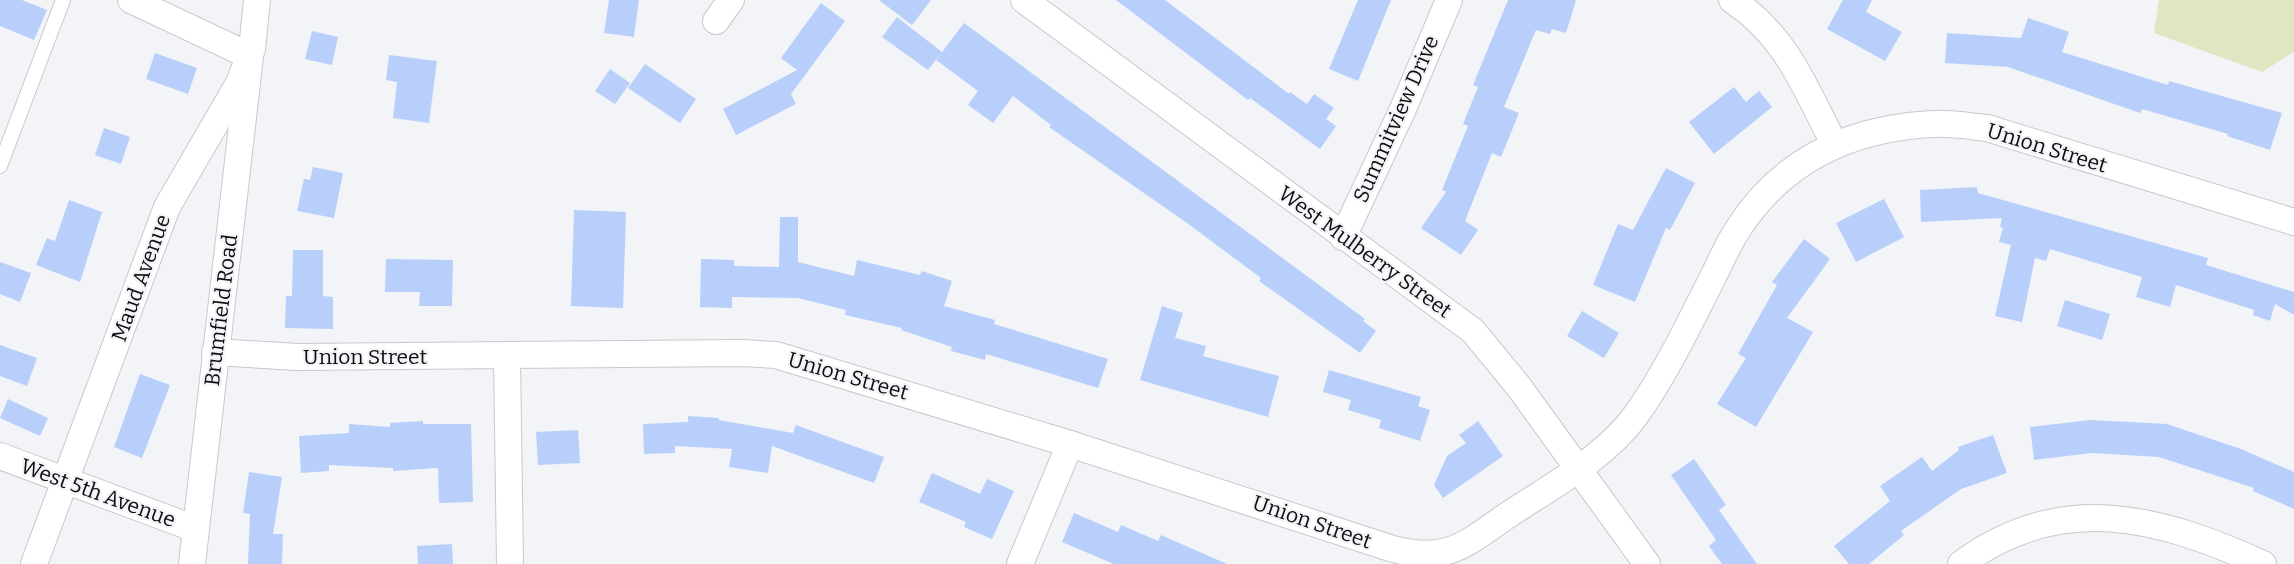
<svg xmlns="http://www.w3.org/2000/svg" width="2294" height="564" viewBox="0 0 2294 564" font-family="Bitter,serif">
<rect width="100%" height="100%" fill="#f2f4f8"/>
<polygon fill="#dee7c2" points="2159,0 2294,0 2294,52 2262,72 2154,33"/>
<g fill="#b8cffc">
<polygon points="0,0 22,0 47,10 34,40 0,26"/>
<polygon points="609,0 639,0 634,37 604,33"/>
<polygon points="879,0 931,0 912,25"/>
<polygon points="1116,0 1165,0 1289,94 1290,92 1307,104 1314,94 1334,108 1326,119 1336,126 1320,149 1250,98 1248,100"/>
<polygon points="1358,0 1391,0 1358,81 1329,69"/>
<polygon points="1508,0 1576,0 1566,33 1552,29 1550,34 1536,30 1504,107 1519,113 1501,157 1492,153 1465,221 1478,230 1461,255 1421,228 1446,192 1442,190 1468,126 1463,124 1478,87 1473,85"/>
<polygon points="1843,0 1872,0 1866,12 1902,32 1885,61 1827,29"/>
<polygon points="821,3 845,21 791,94 796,104 736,135 723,109 797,70 781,58"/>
<polygon points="897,17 942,52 928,70 882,37"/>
<polygon points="2028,18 2069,32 2062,52 2168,85 2169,81 2282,113 2270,150 2227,136 2228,134 2142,109 2140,113 2008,67 1945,63 1947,33 2021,38"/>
<polygon points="964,23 1365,319 1363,321 1376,331 1360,353 1259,281 1261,278 1187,223 1049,127 1051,125 1013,96 993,123 968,105 978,91 936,60"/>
<polygon points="312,31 338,37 332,65 305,59"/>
<polygon points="155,53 197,68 188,94 146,79"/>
<polygon points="389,55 437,61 429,123 393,118 397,82 386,80"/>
<polygon points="645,64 696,99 680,123 628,88"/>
<polygon points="610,69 630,83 615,104 595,91"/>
<polygon points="1734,87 1746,102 1759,91 1772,107 1714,154 1689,122"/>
<polygon points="104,128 130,137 121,164 95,155"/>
<polygon points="313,167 343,173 334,218 297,211 304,179 310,180"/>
<polygon points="1666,168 1695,183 1670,230 1666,228 1635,302 1593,285 1618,224 1633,230"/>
<polygon points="1977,187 1978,193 2208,258 2206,265 2294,292 2294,315 2275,304 2270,321 2253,315 2254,310 2176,285 2170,307 2136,297 2142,277 2050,249 2046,261 2035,258 2022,322 1995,316 2011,245 1999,242 2003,228 2000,227 2002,218 1921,222 1920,190"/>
<polygon points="1884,199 1904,237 1856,262 1836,223"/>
<polygon points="69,200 102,212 80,282 36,265 47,238 55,241"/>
<polygon points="574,210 626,212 623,308 571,306"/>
<polygon points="780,217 798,217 798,262 854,276 857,260 920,275 922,271 952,281 944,306 995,320 994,324 1108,359 1098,388 986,354 985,360 951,351 952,347 901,330 902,328 845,315 846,310 798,298 732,297 732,308 700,307 701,259 734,260 734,266 779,267"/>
<polygon points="1804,239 1830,259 1787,318 1813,332 1756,427 1717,404 1746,358 1738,354 1777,285 1772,282"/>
<polygon points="293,250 323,250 323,296 333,297 333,329 285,328 286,296 292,296"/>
<polygon points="386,259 453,260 452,306 419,306 420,292 385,292"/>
<polygon points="0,262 31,273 20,302 0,294"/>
<polygon points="2065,300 2110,314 2102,340 2057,326"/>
<polygon points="1162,306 1183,313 1175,338 1206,346 1203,356 1279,376 1268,417 1140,380"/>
<polygon points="1582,311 1619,333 1604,358 1567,336"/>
<polygon points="0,345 37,358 27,386 0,376"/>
<polygon points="1329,370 1421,397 1418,406 1430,410 1420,441 1379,428 1381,420 1348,410 1351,400 1323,392"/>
<polygon points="140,374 170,385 142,458 114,447"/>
<polygon points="8,399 48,418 40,436 0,418"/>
<polygon points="688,416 719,418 719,420 793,433 796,425 884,457 874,483 772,446 768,473 729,467 732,449 675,446 675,453 644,454 643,424 688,422"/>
<polygon points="2091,420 2167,424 2241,449 2294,472 2294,509 2253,491 2254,488 2159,457 2092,453 2034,460 2030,427"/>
<polygon points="423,421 423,424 471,424 473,502 439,503 438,468 393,471 393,468 329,465 329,471 301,473 299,436 349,433 349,424 390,427 390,423"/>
<polygon points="1478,421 1503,456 1443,498 1434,485 1447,456 1466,443 1459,435"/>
<polygon points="578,430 580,463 538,465 536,432"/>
<polygon points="1993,435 2007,473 1961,489 1901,531 1904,535 1869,564 1849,564 1834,546 1890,501 1880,486 1922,457 1932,471 1959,450 1958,447"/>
<polygon points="1694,459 1726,505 1719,510 1757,564 1722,564 1709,546 1716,540 1671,475"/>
<polygon points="249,472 282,477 273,534 283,534 282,564 248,564 250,514 243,513"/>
<polygon points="932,473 980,494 987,479 1014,491 992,539 964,527 966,522 919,502"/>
<polygon points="1074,513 1118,532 1121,525 1158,541 1161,535 1227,564 1114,564 1062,542"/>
<polygon points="452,544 453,564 418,564 417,546"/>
</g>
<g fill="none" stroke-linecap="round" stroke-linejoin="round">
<defs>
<polyline id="service" points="0,166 63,0"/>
<g id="minor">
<polyline points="131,0 250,56 192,564"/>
<polyline points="1024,0 1473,331 1519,387 1647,564"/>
<path d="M1732,0C1788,37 1805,89 1835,145"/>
<polyline points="716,21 731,0"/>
<polyline points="1343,237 1403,109 1449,0"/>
<path d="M215,352L297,357L743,353L776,355L1070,444L1393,549C1448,563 1464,545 1508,515C1550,487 1606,457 1636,415C1666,373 1689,324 1713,277C1721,261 1728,244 1738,229C1783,159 1852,128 1933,124C1950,123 1969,126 1987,128L2294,222"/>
<polyline points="507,356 510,564"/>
<polyline points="0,456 196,529"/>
<polyline points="34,564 167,207 239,83 252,49 257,0"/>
<polyline points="1020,564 1070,444"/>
<path d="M1961,564C2061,490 2159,517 2263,564"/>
</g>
</defs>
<use href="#service" stroke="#c7c9cc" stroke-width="16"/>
<use href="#minor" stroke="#c7c9cc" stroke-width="28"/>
<use href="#service" stroke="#fff" stroke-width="14"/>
<use href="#minor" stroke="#fff" stroke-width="26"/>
</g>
<g text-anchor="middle" stroke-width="4.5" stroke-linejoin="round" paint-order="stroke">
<g font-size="21" fill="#0d0d0e" stroke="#f2f4f8">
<text transform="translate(1396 119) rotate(-66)" y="7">Summitview Drive</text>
<text transform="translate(2047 148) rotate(17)" y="7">Union Street</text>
<text transform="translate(1365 252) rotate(36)" y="7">West Mulberry Street</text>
<text transform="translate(141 278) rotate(-70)" y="7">Maud Avenue</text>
<text transform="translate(221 310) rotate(-83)" y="7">Brumfield Road</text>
<text x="365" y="364">Union Street</text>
<text transform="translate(848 376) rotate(16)" y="7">Union Street</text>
<text transform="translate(98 493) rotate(20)" y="7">West 5th Avenue</text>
<text transform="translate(1312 522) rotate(19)" y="7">Union Street</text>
</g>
</g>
</svg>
